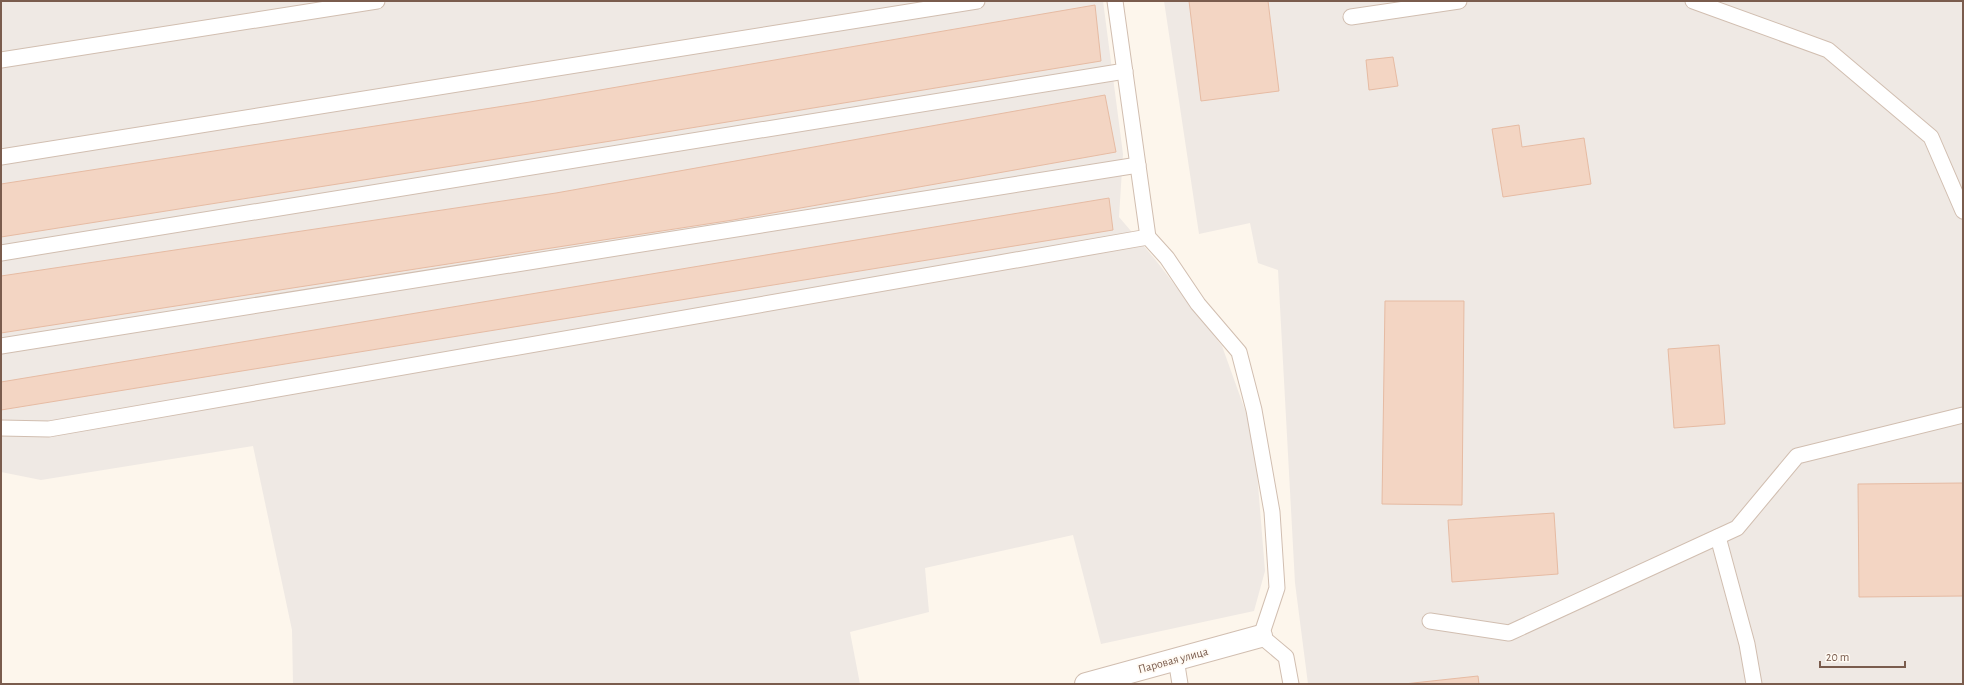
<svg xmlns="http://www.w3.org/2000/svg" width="1964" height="685" viewBox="0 0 1964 685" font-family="'Alegreya Sans',sans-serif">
<rect width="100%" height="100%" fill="#fdf6ec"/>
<g fill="#efe9e4">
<polygon points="1,1 1103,1 1123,154 1119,217 1154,258 1222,346 1254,435 1265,571 1254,611 1101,644 1073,535 925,568 929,612 850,632 860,684 293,684 292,630 253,446 41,480 1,472"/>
<polygon points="1164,1 1963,1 1963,684 1308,684 1295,583 1278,270 1258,263 1250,223 1199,234"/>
</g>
<g fill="#f3d5c3" stroke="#e6bba3">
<polygon points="1189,1 1268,1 1279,91 1201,101"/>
<polygon points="1095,5 1101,61 611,141 1,237 1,184 530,102"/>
<polygon points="1393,57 1398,86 1369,90 1366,60"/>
<polygon points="1105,95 1116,152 733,220 1,333 1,276 556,193"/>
<polygon points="1519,125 1522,147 1584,138 1591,184 1503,197 1492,129"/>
<polygon points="1109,198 1113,230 1,410 1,382"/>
<polygon points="1385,301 1464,301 1462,505 1382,504"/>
<polygon points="1719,345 1725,424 1674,428 1668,349"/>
<polygon points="1963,483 1963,596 1859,597 1858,484"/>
<polygon points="1554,513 1558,574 1452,582 1448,520"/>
<polygon points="1478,676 1479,684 1404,684"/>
</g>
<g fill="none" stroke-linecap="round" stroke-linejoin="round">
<defs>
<g id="service">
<polyline points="1115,1 1148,237 1167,258 1198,304 1239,352 1254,410 1272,512 1277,588 1261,636 1286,657 1291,684"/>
<polyline points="1693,1 1828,50 1931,137 1963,211"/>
<polyline points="1351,17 1459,1"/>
<polyline points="1,60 377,1"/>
<polyline points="1,157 977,1"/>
<polyline points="1,253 1125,71"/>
<polyline points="1,346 1138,165"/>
<polyline points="1,428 49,429 1148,237"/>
<polyline points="1718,537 1747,644 1754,684"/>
<polyline points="1430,621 1509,633 1737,528 1797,456 1963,415"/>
<polyline points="1176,659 1180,684"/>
</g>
<polyline id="minor" points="1086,684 1261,636"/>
</defs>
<use href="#service" stroke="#d1beb0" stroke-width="17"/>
<use href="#minor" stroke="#d1beb0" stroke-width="24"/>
<use href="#service" stroke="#fff" stroke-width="15"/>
<use href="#minor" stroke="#fff" stroke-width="22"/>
</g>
<g text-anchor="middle" stroke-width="3.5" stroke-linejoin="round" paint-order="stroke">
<g font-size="12" fill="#7a5c4d" stroke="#fffaf3">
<text transform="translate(1173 660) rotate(-15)" y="4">Паровая улица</text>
</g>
</g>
<rect width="1964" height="685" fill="none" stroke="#7a5c4d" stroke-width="4"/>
<path d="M1820 661v6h85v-6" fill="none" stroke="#7a5c4d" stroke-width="2"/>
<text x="1826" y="661" font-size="12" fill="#7a5c4d" stroke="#fffaf3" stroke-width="3" paint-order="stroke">20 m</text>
</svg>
